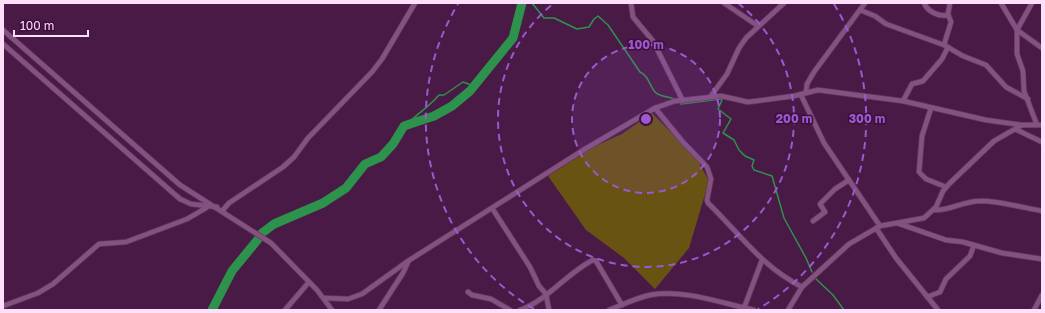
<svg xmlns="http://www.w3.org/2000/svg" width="1045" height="313" viewBox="0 0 1045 313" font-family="'Golos Text',sans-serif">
<rect width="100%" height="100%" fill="#491a46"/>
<polygon fill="#685313" points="652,113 697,159 709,181 689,248 655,289 624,258 586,230 548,176 593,147 622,134"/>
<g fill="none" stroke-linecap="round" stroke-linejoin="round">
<g stroke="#2d924c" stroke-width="1.5">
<path d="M532,3L544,18H554L577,29L589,27L594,19L598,16L608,25L640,72C649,76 649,85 655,92C659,97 669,96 674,99"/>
<polyline points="679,101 681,104 720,99 722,100 718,109 731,119 723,133 734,140 739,150 745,156 754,160 752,166 754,170 772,176 784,218 806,258 812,272"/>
<path d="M406,125C416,115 430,106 439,95H444L463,82L474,86"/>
<polyline points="816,279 833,295 844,310"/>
</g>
<g stroke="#2d924c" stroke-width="9">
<polyline points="262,233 274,224 323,203 346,188 365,164 381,157 393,144 404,126 434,116 452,106 470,91 513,38 522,3"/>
<polyline points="212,310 232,271 259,238"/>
</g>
<defs>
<g id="street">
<polyline points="631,3 633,17 653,41 683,101"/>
<polyline points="724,3 758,26"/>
<path d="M924,3C928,12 939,17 948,15"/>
<polyline points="1001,3 1017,30 1017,54 1023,71 1024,91 1037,125"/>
<polyline points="1032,3 1017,30 1042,48"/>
<polyline points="860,10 875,16 886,24 944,45 963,56 986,65 1006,87 1028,99"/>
<polyline points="3,30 180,185 271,243 317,290 332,310"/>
<polyline points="3,44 180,199 191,204 217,207"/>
<polyline points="944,45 951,22 948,14 950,3"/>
<polyline points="806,92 807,84 814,72 865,3"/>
<polyline points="801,95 824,143 880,226"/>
<polyline points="711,96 727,74 739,48 746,38 784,3"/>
<polyline points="903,101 912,84 923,81 942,59 948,47"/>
<path d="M655,108L682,141L707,167L711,179L707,200L708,203C741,235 760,265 802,287"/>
<polyline points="931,108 922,136 919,172 926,179 946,187"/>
<polyline points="1015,129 1042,142"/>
<polyline points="492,208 530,267 539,286 546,294 549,310"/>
<path d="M934,210C950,211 963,201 980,201C995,200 1025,208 1042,211"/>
<polyline points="222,211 229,203 283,167 294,157 308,138 372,72 382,59 415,3"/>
<polyline points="813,221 825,212 820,204 835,189 849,180"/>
<polyline points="897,223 946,240 963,242 1002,253 1042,259"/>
<polyline points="876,228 896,258 938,310"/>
<polyline points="468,292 472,295 491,299 510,310"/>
<polyline points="927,297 940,292 946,279 970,256 974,245"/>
<polyline points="324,298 348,299 362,294 408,261 585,149 655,108 675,101 721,96 748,102 794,96 818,90 903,101 986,120 1022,125 1042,125"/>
<polyline points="3,306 38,293 53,284 99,244 126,242 187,219 206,208"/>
<polyline points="744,308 762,260"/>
<polyline points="285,310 309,282"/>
<polyline points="379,310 403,273 408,262"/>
<path d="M520,310C548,300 567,273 593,260L596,261L622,305"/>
<path d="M609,310C622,305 636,298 650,295C684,289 721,303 754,310"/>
<polyline points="788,310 802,287 849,244 880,226 924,218 936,207 943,191 950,183 994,141 1022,125"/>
<polyline points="1034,310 1042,295"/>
</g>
</defs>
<use href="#street" stroke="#633a61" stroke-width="6"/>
<use href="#street" stroke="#855180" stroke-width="4.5"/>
</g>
<circle cx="646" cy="119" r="74" fill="#9c59ce" fill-opacity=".12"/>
<g fill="none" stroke="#9c59ce" stroke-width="2" stroke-dasharray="7 5">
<circle cx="646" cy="119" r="74"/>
<path d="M738 3A148 148 0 1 1 554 3"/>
<path d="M534 309A221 221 0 0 1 458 4M834 4A221 221 0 0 1 758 309"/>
</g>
<circle cx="646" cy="119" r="6" fill="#9c59ce" stroke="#3e0f3c" stroke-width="2"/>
<g font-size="12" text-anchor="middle" font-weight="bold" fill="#9c59ce" stroke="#3e0f3c" stroke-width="3" stroke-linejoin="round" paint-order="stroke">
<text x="646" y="49">100 m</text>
<text x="794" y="123">200 m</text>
<text x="867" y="123">300 m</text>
</g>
<rect width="1045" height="313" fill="none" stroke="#fddff9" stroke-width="8"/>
<path d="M14 30v6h74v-6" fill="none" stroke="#fddff9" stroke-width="2"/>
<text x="20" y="30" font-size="12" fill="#fddff9" stroke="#3e0f3c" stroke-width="3" paint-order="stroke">100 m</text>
</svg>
